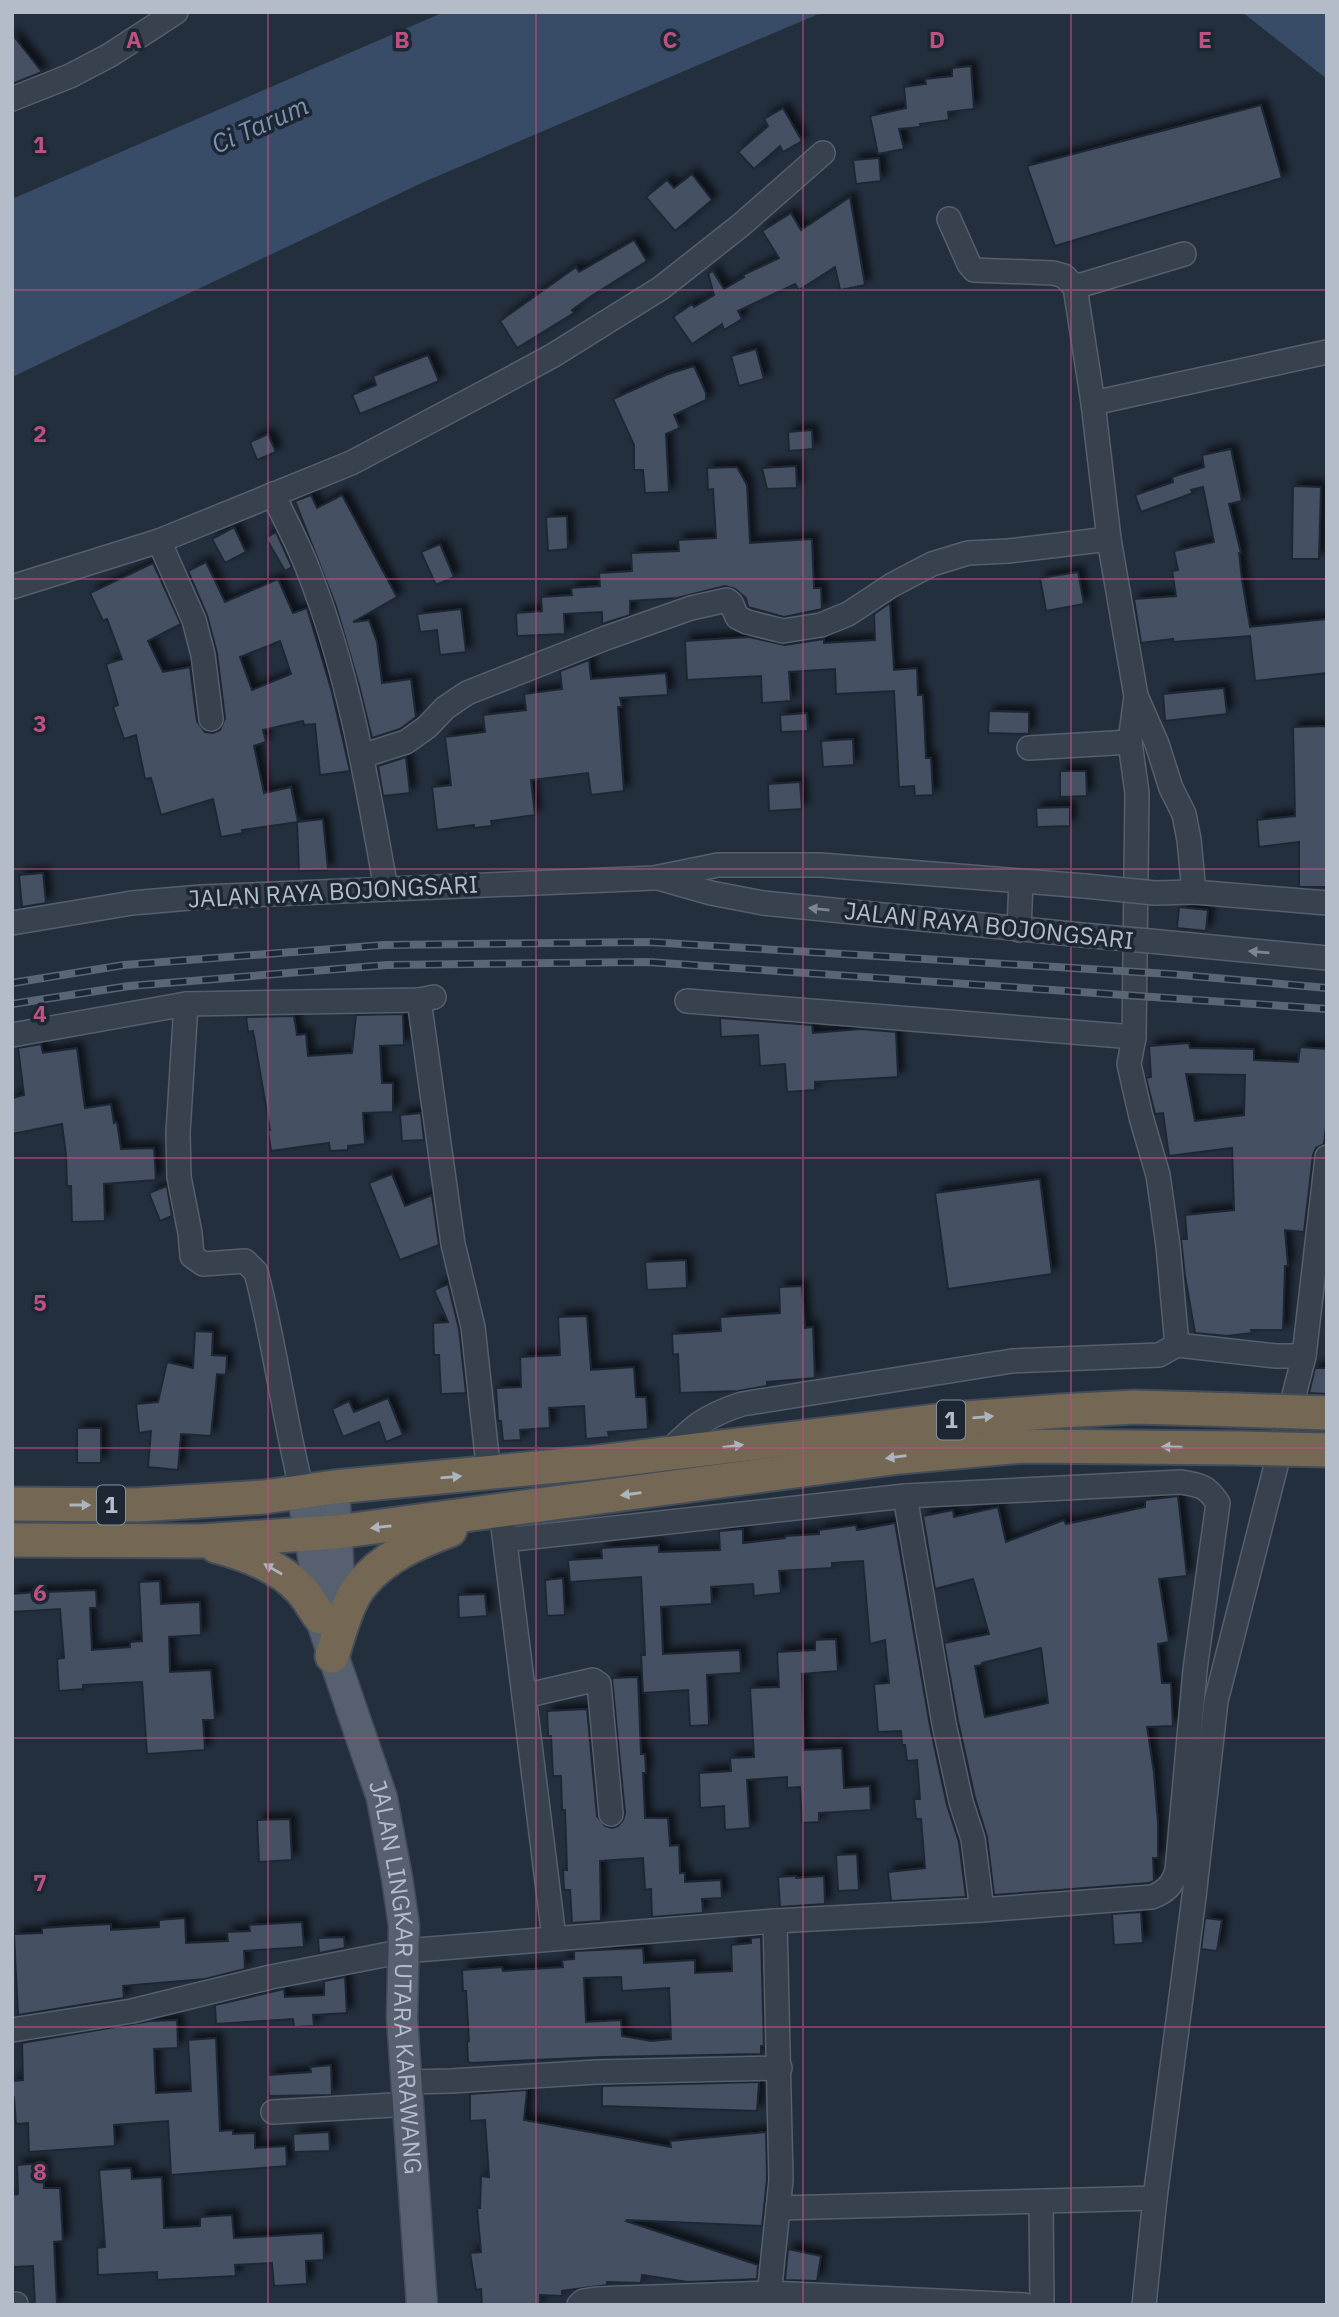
<svg xmlns="http://www.w3.org/2000/svg" width="1339" height="2317" viewBox="0 0 1339 2317" font-family="'IBM Plex Sans',sans-serif">
<defs>
<filter id="shadow"><feDropShadow dx="6" dy="-6" stdDeviation="3.5" flood-color="#0009"/></filter>
</defs>
<rect width="100%" height="100%" fill="#242f3e"/>
<g fill="#394c67">
<polygon points="444,12 823,12 426,181 12,377 12,199"/>
<polygon points="1242,12 1327,12 1327,79"/>
</g>
<g fill="#455162" stroke="#1f2835" stroke-width="2" fill-rule="evenodd" filter="url(#shadow)">
<polygon points="12,34 42,72 12,84"/>
<polygon points="971,66 974,109 948,112 949,120 920,124 921,127 899,129 904,149 878,154 870,116 906,108 904,87 926,84 925,79 952,76 952,68"/>
<polygon points="1261,105 1282,178 1055,246 1027,166"/>
<polygon points="783,108 802,141 783,152 780,146 754,169 738,152 768,126 764,119"/>
<polygon points="879,158 881,181 856,184 853,160"/>
<polygon points="692,174 712,200 675,231 646,197 667,180 674,188"/>
<polygon points="850,197 865,285 840,290 835,267 799,290 795,284 738,311 742,319 724,330 722,324 692,344 673,317 692,304 694,307 714,295 708,273 713,271 724,289 744,277 743,275 779,258 762,231 791,213 801,230"/>
<polygon points="634,240 647,261 593,295 572,310 574,313 517,348 500,321 576,267 579,272"/>
<polygon points="756,349 764,379 739,386 731,356"/>
<polygon points="428,355 439,381 360,414 352,395 376,385 373,376"/>
<polygon points="694,366 706,393 706,400 674,415 680,428 666,434 669,492 645,493 643,470 634,470 634,445 613,399 668,374"/>
<polygon points="812,430 813,449 789,451 788,432"/>
<polygon points="268,434 276,452 257,460 250,442"/>
<polygon points="1231,449 1242,501 1229,504 1241,553 1239,553 1242,580 1250,627 1327,619 1327,673 1255,681 1250,636 1173,642 1173,639 1141,643 1134,599 1176,596 1172,571 1178,570 1174,551 1214,542 1203,487 1191,490 1193,493 1141,512 1135,495 1173,482 1172,477 1204,467 1202,455"/>
<polygon points="796,466 797,488 767,489 762,468"/>
<polygon points="737,467 747,485 750,543 812,539 814,588 821,588 822,609 784,617 748,607 746,598 735,589 725,586 677,598 630,601 630,615 602,624 602,612 564,614 565,634 517,636 516,613 542,611 541,597 572,595 571,588 600,586 599,573 632,571 631,553 679,551 678,540 716,538 713,489 708,490 707,468"/>
<polygon points="1293,486 1321,487 1319,559 1292,559"/>
<polygon points="311,495 317,508 342,495 397,597 353,622 369,620 377,642 382,683 411,679 416,717 400,729 372,738 359,685 336,606 295,501"/>
<polygon points="567,516 568,549 548,551 546,517"/>
<polygon points="234,527 246,552 225,563 212,539"/>
<polygon points="276,532 292,567 285,571 266,538"/>
<polygon points="440,544 454,577 436,585 421,552"/>
<path d="M206,562L225,602L278,579L293,613L307,608L332,692L350,771L320,775L315,724L304,725L303,721L263,730L266,742L254,746L264,793L291,787L298,822L242,830L243,833L221,837L213,799L161,815L151,778L145,779L136,735L124,739L113,707L118,705L106,664L122,659L107,619L103,621L90,593L153,563L181,624L148,641L163,672L190,667L197,721L205,732L213,733L220,730L225,718L217,653L207,615L188,571ZM280,641L291,674L252,690L240,657Z"/>
<polygon points="1078,572 1084,604 1046,611 1040,578"/>
<polygon points="890,603 894,670 917,668 918,695 923,695 926,758 931,758 933,795 915,796 914,786 899,787 894,691 836,694 835,669 789,672 791,701 762,703 761,676 687,680 685,641 749,637 785,645 824,639 824,643 875,640 874,614"/>
<polygon points="461,609 466,652 440,655 437,630 420,632 417,614"/>
<polygon points="589,660 591,679 666,673 668,695 620,698 622,707 618,707 624,791 591,795 588,773 531,780 535,815 491,821 492,826 474,828 474,825 437,830 432,787 451,785 445,737 485,732 483,715 526,710 524,694 562,689 560,671"/>
<polygon points="1224,688 1227,714 1165,721 1163,694"/>
<polygon points="989,711 1029,712 1029,734 988,733"/>
<polygon points="807,713 808,731 781,732 780,715"/>
<polygon points="1327,726 1327,887 1299,887 1299,842 1259,847 1257,820 1295,816 1293,727"/>
<polygon points="853,739 854,765 823,767 821,741"/>
<polygon points="406,757 410,793 383,796 378,766"/>
<polygon points="1060,771 1086,771 1087,796 1060,797"/>
<polygon points="800,782 802,809 769,811 768,784"/>
<polygon points="1070,807 1070,826 1037,827 1036,808"/>
<polygon points="323,819 328,870 299,871 297,822"/>
<polygon points="43,873 46,903 22,907 19,875"/>
<polygon points="1179,907 1208,910 1206,931 1177,928"/>
<polygon points="403,1014 404,1045 380,1046 382,1083 393,1083 393,1112 363,1113 365,1144 348,1146 348,1150 330,1151 329,1143 271,1151 268,1130 270,1130 253,1031 248,1032 246,1017 294,1016 297,1035 306,1034 308,1056 352,1053 356,1015"/>
<polygon points="720,1018 812,1025 813,1033 861,1029 896,1032 898,1077 815,1082 815,1090 787,1092 785,1064 760,1066 758,1035 721,1037"/>
<path d="M1189,1043L1190,1048L1254,1049V1060L1298,1062L1300,1047L1327,1049V1117L1324,1144L1316,1148L1313,1155L1304,1232L1285,1230L1288,1266H1285L1283,1330H1251L1252,1333L1227,1336L1195,1333L1185,1276L1181,1239H1187L1185,1215L1234,1210L1232,1148L1169,1156L1163,1113L1155,1114L1146,1078L1151,1077L1149,1046ZM1186,1074L1245,1075L1244,1115L1195,1121Z"/>
<polygon points="41,1044 43,1053 77,1048 85,1108 111,1104 114,1123 117,1122 121,1149 154,1148 156,1180 104,1184 105,1221 72,1222 71,1186 67,1186 66,1155 62,1124 12,1134 12,1098 24,1095 18,1048"/>
<polygon points="421,1113 424,1140 402,1141 400,1115"/>
<polygon points="392,1174 405,1206 432,1195 439,1245 400,1260 369,1183"/>
<polygon points="1040,1179 1052,1274 948,1289 935,1193"/>
<polygon points="167,1186 172,1216 160,1221 149,1193"/>
<polygon points="686,1260 687,1288 647,1290 645,1262"/>
<polygon points="448,1284 459,1329 466,1393 441,1394 439,1355 434,1355 433,1323 448,1322 434,1290"/>
<polygon points="802,1286 805,1328 813,1327 815,1378 767,1382 767,1386 738,1391 680,1393 678,1354 673,1355 672,1334 721,1331 720,1317 780,1313 779,1287"/>
<polygon points="587,1316 591,1370 634,1367 636,1397 646,1397 648,1429 608,1432 609,1437 586,1439 584,1406 549,1408 550,1428 520,1430 521,1440 503,1441 501,1421 498,1421 496,1388 521,1387 520,1357 560,1355 558,1317"/>
<polygon points="195,1331 213,1332 212,1355 227,1356 226,1375 217,1374 211,1436 181,1434 178,1470 148,1467 151,1431 139,1433 136,1404 158,1402 167,1362 193,1368"/>
<polygon points="1315,1368 1327,1368 1327,1394 1309,1393"/>
<polygon points="388,1398 403,1435 386,1442 379,1422 343,1437 332,1409 349,1401 354,1412"/>
<rect x="77" y="1428" width="24" height="35"/>
<path d="M1178,1496L1187,1576L1159,1579L1169,1642L1158,1644L1162,1683H1171L1173,1726L1147,1727L1154,1773L1158,1824V1858H1153L1154,1881L1149,1883L994,1895L987,1837L975,1798L958,1721L944,1643L989,1634L973,1579L935,1589L923,1516L953,1510L954,1517L998,1507L1006,1542L1064,1520L1066,1524L1145,1507V1500ZM1041,1648L1048,1703L985,1717L975,1666L982,1665V1663Z"/>
<polygon points="895,1523 930,1726 947,1805 959,1842 966,1897 891,1901 888,1872 925,1868 921,1819 916,1819 914,1799 920,1799 917,1760 907,1761 905,1745 902,1745 901,1731 878,1732 874,1684 889,1683 885,1640 870,1644 863,1561 832,1563 832,1568 779,1571 781,1593 754,1596 753,1584 711,1587 712,1604 661,1607 663,1654 740,1650 741,1673 707,1675 709,1725 690,1726 688,1690 643,1693 641,1655 645,1655 641,1577 570,1582 568,1560 602,1558 601,1548 659,1545 659,1552 720,1550 719,1531 743,1529 743,1543 785,1538 785,1536 819,1534 819,1530 856,1525 857,1530"/>
<polygon points="563,1578 565,1615 547,1616 545,1580"/>
<polygon points="160,1581 161,1604 200,1602 201,1635 169,1637 170,1672 211,1670 215,1720 203,1720 205,1750 147,1754 142,1682 83,1685 83,1689 59,1691 57,1659 64,1658 60,1609 12,1612 12,1594 47,1591 47,1592 96,1590 97,1608 90,1608 92,1650 130,1647 130,1642 142,1641 139,1582"/>
<polygon points="485,1594 487,1616 459,1618 458,1595"/>
<polygon points="836,1639 838,1671 802,1674 804,1750 842,1748 844,1788 870,1786 871,1810 819,1813 819,1822 802,1823 800,1787 787,1788 787,1777 747,1780 750,1828 725,1830 724,1806 700,1808 699,1773 731,1771 730,1758 754,1757 750,1688 779,1687 777,1652 815,1650 815,1640"/>
<polygon points="638,1677 641,1754 645,1754 646,1773 643,1773 645,1818 668,1818 670,1846 679,1845 680,1873 685,1873 685,1882 721,1880 722,1898 702,1899 703,1913 652,1917 651,1889 645,1890 643,1858 600,1861 601,1921 572,1923 570,1890 564,1890 563,1870 567,1870 565,1810 562,1810 561,1776 553,1776 551,1736 548,1736 547,1711 587,1709 597,1816 605,1826 612,1828 618,1826 623,1820 625,1813 612,1678"/>
<polygon points="290,1819 292,1860 259,1862 257,1820"/>
<polygon points="857,1854 859,1890 838,1891 836,1855"/>
<polygon points="796,1876 796,1878 824,1876 825,1904 780,1907 778,1877"/>
<polygon points="1141,1912 1143,1943 1114,1945 1112,1914"/>
<polygon points="185,1918 186,1943 228,1941 227,1932 250,1931 249,1925 302,1922 304,1947 244,1951 245,1969 205,1979 123,1986 124,1998 18,2015 14,1934 42,1933 42,1928 73,1926 111,1924 111,1930 159,1927 159,1920"/>
<polygon points="1205,1918 1222,1920 1217,1951 1201,1949"/>
<polygon points="344,1937 345,1948 319,1953 318,1938"/>
<path d="M761,1937L764,2046H761V2054L603,2057L470,2063L468,2061L467,2042L469,2041L466,1991H463L462,1970L502,1967L503,1971L563,1967L562,1960L574,1959V1951L643,1948L644,1963L695,1960V1973L732,1971L731,1945L751,1943V1938ZM621,1977L622,1991L669,1988L671,2039L651,2041L622,2036L621,2020L586,2022L584,1978Z"/>
<polygon points="345,1977 347,2013 313,2015 314,2026 294,2027 293,2019 216,2024 215,2005 284,1989 285,1997 324,1995 324,1981"/>
<polygon points="177,2020 178,2048 154,2049 156,2093 191,2091 188,2040 216,2038 220,2131 233,2130 233,2134 255,2133 255,2148 286,2146 287,2166 171,2175 168,2121 114,2125 115,2146 29,2152 28,2123 16,2124 14,2098 12,2099 12,2081 23,2080 22,2043 150,2021"/>
<polygon points="331,2065 332,2095 269,2096 268,2075 311,2072 310,2067"/>
<polygon points="759,2082 757,2111 602,2106 602,2086"/>
<polygon points="527,2090 524,2120 671,2147 670,2141 766,2132 767,2179 762,2226 627,2220 626,2221 758,2265 757,2279 688,2282 642,2275 641,2283 607,2282 607,2285 562,2291 562,2296 540,2295 540,2305 482,2305 481,2289 476,2290 470,2253 481,2252 477,2208 480,2208 481,2176 489,2177 485,2120 470,2121 470,2094"/>
<polygon points="329,2132 330,2151 294,2152 293,2134"/>
<polygon points="43,2163 44,2188 60,2188 63,2241 54,2242 57,2305 35,2305 33,2266 12,2267 12,2195 18,2194 17,2165"/>
<polygon points="131,2168 132,2179 162,2177 164,2228 200,2226 200,2217 232,2215 234,2238 323,2233 324,2260 306,2261 307,2284 274,2286 272,2263 235,2265 236,2276 157,2280 157,2272 98,2275 97,2248 105,2247 99,2170"/>
<polygon points="788,2249 821,2256 817,2281 785,2280"/>
</g>
<g fill="none" stroke-linecap="round" stroke-linejoin="round">
<defs>
<g id="minor">
<polyline points="12,99 70,76 110,55 176,12"/>
<polyline points="1075,287 1184,254"/>
<polyline points="1093,403 1327,352"/>
<path d="M273,494C285,520 299,545 309,572C349,674 367,782 386,889"/>
<polyline points="159,541 194,620 203,655 211,719"/>
<polyline points="12,587 159,541 351,463 491,389 552,356 661,288 741,225 823,153"/>
<polyline points="1136,696 1157,744 1171,788 1184,814 1189,840 1194,892"/>
<polyline points="1029,748 1130,742"/>
<polyline points="362,756 406,742 427,727 445,708 467,693 606,638 691,608 727,600 731,603 737,617 747,622 783,631 821,625 848,614 892,585 932,564 968,553 1008,551 1109,539"/>
<polyline points="658,878 711,893 763,903 1082,935"/>
<polyline points="1155,893 1194,892 1327,903"/>
<polyline points="12,923 132,903 201,897 654,878 718,865 820,865 1085,886"/>
<polyline points="1019,930 1021,881"/>
<polyline points="1150,941 1327,958"/>
<polyline points="419,1000 453,1244 473,1327 489,1474"/>
<polyline points="687,1001 1134,1037"/>
<path d="M186,1004L178,1133L179,1177L190,1233L192,1256L203,1264L245,1261L256,1272C275,1344 284,1419 302,1491"/>
<polyline points="12,1035 186,1004 419,1000 434,997"/>
<polyline points="1177,1345 1276,1356 1304,1356"/>
<path d="M665,1455C694,1426 703,1417 742,1404L1012,1361L1159,1355L1177,1345L1168,1246L1158,1175L1141,1117L1129,1064L1134,1037L1137,793L1130,742L1136,696L1109,539L1093,403L1075,287L1064,276L1053,273L974,270L969,264L949,219"/>
<polyline points="905,1496 944,1724 961,1802 973,1839 982,1910"/>
<polyline points="503,1527 554,1938"/>
<polyline points="524,1696 593,1680 599,1684 611,1814"/>
<path d="M12,2030L132,2011L271,1977L404,1951L775,1921L982,1910L1152,1897C1167,1891 1172,1885 1177,1871L1195,1670L1218,1503C1207,1486 1200,1485 1181,1482L905,1496L505,1540"/>
<polyline points="407,2082 451,2081 597,2072 780,2068"/>
<polyline points="273,2112 410,2104"/>
<polyline points="1041,2201 1042,2305"/>
<polyline points="778,2208 1155,2198"/>
<polyline points="16,2305 16,2304"/>
<polyline points="579,2305 583,2301 596,2299 769,2293 1024,2305"/>
<polyline points="768,2305 781,2180 775,1921"/>
<polyline points="1144,2305 1155,2198 1194,1897 1216,1701 1304,1356 1327,1157"/>
</g>
<g id="major">
<polyline points="334,1487 340,1596 336,1628"/>
<path id="s1" d="M302,1491L315,1568L320,1617L382,1798L397,1878L404,1926L402,2018L422,2305"/>
</g>
<g id="highway">
<polyline points="12,1504 137,1505 264,1497 334,1487 590,1463 952,1419 1060,1411 1135,1407 1238,1410"/>
<polyline points="12,1540 200,1541 337,1532 900,1457 1022,1446 1240,1448"/>
<path d="M216,1546C246,1554 279,1566 300,1589C308,1597 313,1608 320,1617"/>
<path d="M332,1656C339,1635 347,1602 361,1585C384,1557 417,1542 450,1530"/>
</g>
</defs>
<use href="#minor" stroke="#565f6c" stroke-width="26"/>
<use href="#major" stroke="#414a57" stroke-width="33"/>
<use href="#highway" stroke="#434c59" stroke-width="37"/>
<use href="#minor" stroke="#38414e" stroke-width="23"/>
<use href="#major" stroke="#56606e" stroke-width="30"/>
<use href="#highway" stroke="#746855" stroke-width="33"/>
<defs>
<g id="rail">
<polyline points="12,983 124,965 384,945 648,942 1170,974 1327,988"/>
<polyline points="12,1004 129,986 387,965 648,962 1327,1009"/>
</g>
</defs>
<use href="#rail" stroke="#5a6575" stroke-width="8"/>
<use href="#rail" stroke="#1d2633" stroke-width="5" stroke-dasharray="16" stroke-linecap="butt"/>
<defs>
<g id="minor-bridge">
<polyline points="1085,886 1155,893"/>
<polyline points="1082,935 1150,941"/>
</g>
<g id="highway-bridge">
<polyline points="1238,1410 1327,1413"/>
<polyline points="1240,1448 1327,1450"/>
</g>
</defs>
<use href="#minor-bridge" stroke="#565f6c" stroke-width="26" stroke-linecap="butt"/>
<use href="#highway-bridge" stroke="#434c59" stroke-width="37" stroke-linecap="butt"/>
<use href="#minor-bridge" stroke="#38414e" stroke-width="23"/>
<use href="#highway-bridge" stroke="#746855" stroke-width="33"/>
</g>
<defs><path id="oneway-solid" d="M-6-.8H1V-3.2L6.5 0L1 3.2V.8H-6Z" transform="scale(1.75)"/></defs>
<g fill="#7c8592">
<use href="#oneway-solid" transform="translate(819 909) rotate(-174)"/>
<use href="#oneway-solid" transform="translate(1259 952) rotate(-175)"/>
</g>
<g fill="#aeb4bd">
<use href="#oneway-solid" transform="translate(983 1417) rotate(-5)"/>
<use href="#oneway-solid" transform="translate(733 1446) rotate(-7)"/>
<use href="#oneway-solid" transform="translate(1172 1447) rotate(-179)"/>
<use href="#oneway-solid" transform="translate(896 1457) rotate(173)"/>
<use href="#oneway-solid" transform="translate(451 1477) rotate(-5)"/>
<use href="#oneway-solid" transform="translate(631 1494) rotate(172)"/>
<use href="#oneway-solid" transform="translate(80 1505)"/>
<use href="#oneway-solid" transform="translate(381 1527) rotate(174)"/>
<use href="#oneway-solid" transform="translate(273 1569) rotate(-150)"/>
</g>
<path fill="none" stroke="#bd5182" stroke-width="2" stroke-opacity="0.55" d="M268,12V2305M536,12V2305M803,12V2305M1071,12V2305M12,290H1327M12,579H1327M12,869H1327M12,1158H1327M12,1448H1327M12,1738H1327M12,2027H1327"/>
<g text-anchor="middle" stroke-width="7" stroke-linejoin="round" paint-order="stroke">
<g fill="#1d2633" stroke="#878f9c" stroke-width="2">
<rect x="937" y="1400.5" width="28" height="39" rx="5"/>
<rect x="97" y="1485.5" width="28" height="39" rx="5"/>
</g>
<g font-size="23" font-weight="bold" fill="#b4bcc9">
<text x="951" y="1428">1</text>
<text x="111" y="1513">1</text>
</g>
<g font-size="24" fill="#b4bcc9" stroke="#1d2633">
<text transform="translate(333 892) rotate(-3)" y="8">JALAN RAYA BOJONGSARI</text>
<text transform="translate(989 926) rotate(6)" y="8">JALAN RAYA BOJONGSARI</text>
<text dy="8" stroke="none"><textPath href="#s1" startOffset="499">JALAN LINGKAR UTARA KARAWANG</textPath></text>
</g>
<g font-size="26" font-style="italic" fill="#7c92b1" stroke="#1d2633">
<text transform="translate(260 125) rotate(-24)" y="9">Ci Tarum</text>
</g>
</g>
<g font-size="23" text-anchor="middle" font-weight="bold" fill="#bd5182" stroke="#1d2633" stroke-width="7" stroke-linejoin="round" paint-order="stroke">
<text x="134" y="48">A</text>
<text x="402" y="48">B</text>
<text x="670" y="48">C</text>
<text x="937" y="48">D</text>
<text x="1205" y="48">E</text>
<text x="40" y="153">1</text>
<text x="40" y="442">2</text>
<text x="40" y="732">3</text>
<text x="40" y="1022">4</text>
<text x="40" y="1311">5</text>
<text x="40" y="1601">6</text>
<text x="40" y="1891">7</text>
<text x="40" y="2180">8</text>
</g>
<rect width="1339" height="2317" fill="none" stroke="#b4bcc9" stroke-width="28"/>
</svg>
